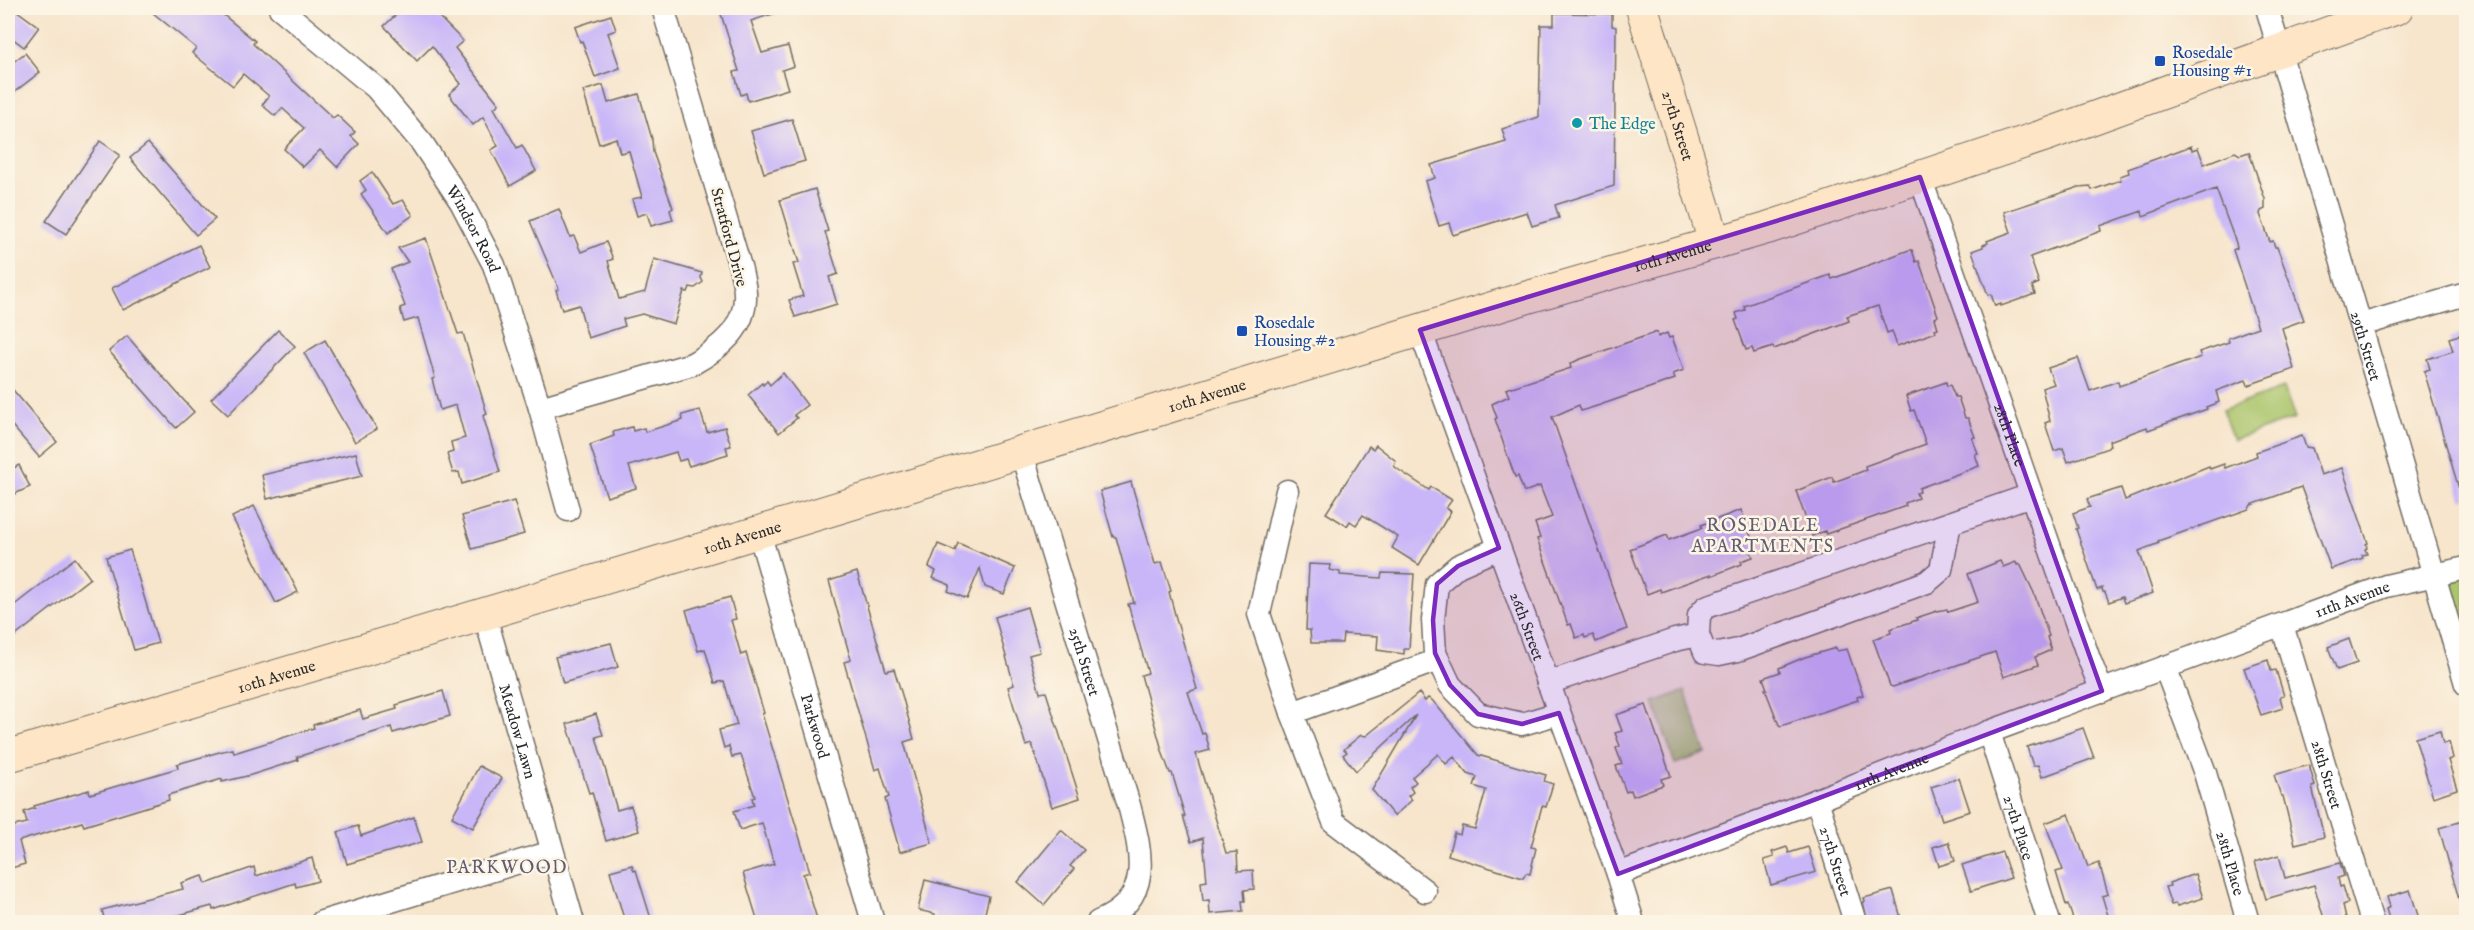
<svg xmlns="http://www.w3.org/2000/svg" width="2474" height="930" viewBox="0 0 2474 930" font-family="'IM FELL English',serif">
<rect width="100%" height="100%" fill="#fcf5e5"/>
<filter id="ink" filterUnits="userSpaceOnUse"><feTurbulence type="fractalNoise" baseFrequency=".0167" numOctaves="2"/><feDisplacementMap in="SourceGraphic" scale="12" xChannelSelector="R" yChannelSelector="G"/><feConvolveMatrix kernelMatrix="1 2 1 2 8 2 1 2 1" color-interpolation-filters="sRGB"/></filter>
<filter id="wash" filterUnits="userSpaceOnUse"><feTurbulence type="fractalNoise" baseFrequency=".008" numOctaves="4" result="noise"/><feDisplacementMap in="SourceGraphic" scale="24" xChannelSelector="R" yChannelSelector="G"/><feGaussianBlur stdDeviation="1.35" result="paint"/><feColorMatrix in="noise" values="0 0 0 0 0 0 0 0 0 0 0 0 0 0 0 0 0 1.4 0 .05"/><feComposite in="paint" operator="in"/></filter>
<g filter="url(#wash)">
<rect width="100%" height="100%" fill="#f7e5cc"/>
<g fill="#aac56c" stroke="#6a784c" stroke-width="1.5">
<polygon points="2284,388 2295,418 2233,440 2222,410"/>
<polygon points="2466,568 2466,684 2442,599 2451,573"/>
<polygon points="1685,691 1706,753 1675,764 1654,702"/>
</g>
<g id="blocks">
<g fill="#c8b6f8">
<polygon points="8,8 13,8 39,27 24,47 8,35"/>
<polygon points="147,8 215,8 255,41 253,44 333,118 337,115 355,132 351,136 359,144 337,167 320,150 303,167 284,149 304,128 282,108 275,116 262,105 269,96 243,74 233,86 192,53 196,48"/>
<polygon points="403,8 430,8 463,41 455,48 499,104 494,108 517,148 522,145 536,171 510,186 491,150 498,146 483,117 473,125 454,101 449,94 461,84 432,46 417,61 384,26"/>
<polygon points="719,8 782,8 782,11 751,21 762,53 788,46 794,66 782,70 788,89 748,101 746,93 741,95 734,72 739,71"/>
<polygon points="1554,13 1612,14 1612,26 1616,27 1614,186 1555,205 1559,218 1545,222 1532,226 1527,212 1453,235 1449,223 1439,226 1425,181 1435,178 1431,165 1506,142 1502,129 1539,117 1541,25 1554,25"/>
<polygon points="611,15 616,30 608,33 620,68 595,77 582,41 580,42 575,27"/>
<polygon points="25,53 40,72 8,97 8,66"/>
<polygon points="603,85 608,103 639,94 652,139 653,152 673,208 670,210 673,220 651,226 647,213 637,216 632,199 642,197 629,151 620,153 616,138 599,144 583,91"/>
<polygon points="792,119 805,161 764,173 751,131"/>
<polygon points="100,141 120,155 66,234 46,221"/>
<polygon points="148,143 215,219 196,235 130,158"/>
<polygon points="2191,146 2192,150 2198,148 2204,164 2235,152 2240,155 2249,152 2265,199 2265,209 2261,211 2260,214 2270,242 2273,241 2275,247 2277,247 2304,320 2282,328 2294,369 2248,385 2246,380 2216,391 2219,402 2206,407 2207,409 2148,430 2147,427 2109,441 2110,445 2108,448 2068,462 2063,448 2054,451 2045,423 2050,421 2042,388 2054,384 2048,368 2078,358 2090,391 2118,381 2119,386 2201,357 2199,352 2229,342 2228,338 2258,327 2233,250 2237,248 2236,243 2216,189 2143,216 2142,211 2100,226 2101,231 2030,257 2039,283 2032,286 2035,294 2001,306 2001,304 1995,306 1991,294 1988,295 1972,251 1983,247 1983,245 1988,243 1987,241 2011,232 2004,212 2079,187 2090,186 2092,190 2121,180 2120,176 2129,173 2128,169"/>
<polygon points="372,172 393,204 403,200 413,215 388,233 361,194 366,190 360,181"/>
<polygon points="815,189 828,231 825,232 838,274 829,277 837,304 795,317 789,300 803,296 793,264 799,263 780,200"/>
<polygon points="559,209 570,237 574,236 581,252 606,242 613,259 608,261 619,299 645,292 654,259 702,273 701,278 703,282 695,288 690,287 688,292 684,291 674,324 642,314 623,319 625,326 588,338 579,305 562,310 556,290 559,289 530,221"/>
<polygon points="426,238 458,334 463,333 487,414 483,416 500,472 462,484 459,472 453,473 447,454 453,452 451,442 465,438 456,405 440,410 432,379 435,378 418,318 404,322 400,308 405,306 391,269 408,262 398,248"/>
<polygon points="199,245 210,267 123,310 112,288"/>
<polygon points="1909,250 1912,250 1916,262 1919,261 1926,281 1938,316 1935,318 1938,328 1935,329 1936,332 1897,346 1892,331 1887,333 1878,306 1847,316 1849,321 1774,349 1773,347 1754,353 1752,348 1746,350 1735,320 1738,319 1736,313 1745,310 1744,306 1830,275 1832,279"/>
<polygon points="278,330 295,346 228,415 211,399"/>
<polygon points="1657,332 1658,337 1667,333 1669,338 1672,337 1684,370 1673,374 1675,379 1600,405 1581,411 1579,405 1552,417 1627,629 1596,642 1593,635 1585,638 1584,635 1576,638 1571,624 1568,625 1537,539 1540,538 1535,523 1552,517 1540,486 1524,492 1518,476 1515,477 1495,419 1497,418 1492,404 1509,396 1506,389 1571,368 1570,364 1578,360"/>
<polygon points="2466,333 2466,499 2462,499 2424,371 2430,369 2427,359 2453,351 2449,338"/>
<polygon points="127,336 194,412 176,428 109,351"/>
<polygon points="325,340 377,429 355,442 304,353"/>
<polygon points="783,373 807,405 794,415 797,418 779,433 748,395 762,383 763,385 767,381 770,385"/>
<polygon points="1946,382 1947,386 1950,385 1955,397 1958,397 1965,418 1968,418 1975,437 1972,438 1978,453 1975,454 1979,466 1919,488 1920,492 1916,493 1918,498 1905,503 1906,506 1826,534 1825,531 1812,536 1796,491 1832,477 1834,482 1866,470 1865,466 1926,444 1914,410 1911,411 1906,396"/>
<polygon points="8,384 57,442 39,457 8,421"/>
<polygon points="700,410 707,432 725,427 731,446 726,447 728,454 689,466 686,459 679,461 676,452 629,466 636,488 607,497 590,445 614,436 613,432 632,427 633,431 644,428 645,432 683,420 682,415"/>
<polygon points="2302,436 2306,447 2312,448 2321,475 2342,468 2368,543 2366,544 2367,548 2365,549 2367,554 2362,555 2363,558 2331,569 2301,487 2251,505 2249,509 2158,541 2159,543 2139,551 2153,593 2124,603 2122,597 2109,602 2105,592 2103,592 2102,588 2097,590 2076,529 2078,528 2073,513 2090,507 2087,499 2121,488 2125,500 2209,466 2210,469 2224,464 2225,468 2257,456 2256,452"/>
<polygon points="1376,445 1396,461 1394,466 1399,470 1429,490 1431,487 1452,500 1446,508 1451,511 1419,565 1392,548 1398,537 1363,515 1356,525 1350,521 1347,526 1326,513 1369,446 1373,449"/>
<polygon points="356,453 362,476 267,499 262,475"/>
<polygon points="19,465 30,487 8,497 8,471"/>
<polygon points="1131,482 1155,564 1162,562 1171,591 1169,592 1177,622 1197,689 1188,692 1202,734 1205,733 1210,750 1196,754 1226,853 1237,852 1238,871 1253,870 1254,889 1244,890 1245,901 1242,901 1243,911 1210,914 1209,900 1203,901 1201,882 1207,881 1203,838 1191,842 1183,816 1185,816 1172,773 1170,773 1163,754 1141,675 1148,673 1128,604 1134,603 1116,537 1113,537 1100,491"/>
<polygon points="514,501 524,534 472,549 462,516"/>
<polygon points="254,506 298,592 276,603 232,517"/>
<polygon points="1741,510 1756,550 1751,552 1753,557 1741,561 1742,564 1711,576 1711,574 1661,592 1660,589 1647,594 1630,549 1667,535 1669,540 1702,528 1701,525"/>
<polygon points="958,543 1015,568 1004,594 985,587 980,568 967,599 948,591 950,585 933,578 936,571 929,567 938,544 955,551"/>
<polygon points="130,550 158,643 134,650 106,557"/>
<polygon points="75,558 90,578 14,637 8,629 8,610"/>
<polygon points="2000,561 2003,567 2016,562 2017,565 2020,564 2034,593 2049,636 2047,637 2051,650 2035,657 2038,665 2004,677 1995,652 1893,687 1890,686 1873,639 1891,633 1890,629 1917,620 1916,618 1937,611 1947,609 1948,612 1978,602 1968,574"/>
<polygon points="1309,564 1331,565 1330,570 1340,572 1340,575 1381,578 1382,573 1414,574 1409,649 1404,649 1404,654 1377,650 1378,636 1343,634 1342,643 1311,643 1310,630 1306,630"/>
<polygon points="857,572 886,671 894,669 902,695 914,739 904,742 932,843 900,852 885,799 889,797 880,768 875,770 844,662 851,660 829,581"/>
<polygon points="730,597 736,619 731,620 741,655 746,653 764,713 762,714 810,872 803,874 818,922 758,922 743,873 774,864 762,823 740,830 734,811 754,805 752,798 755,797 741,755 732,757 729,746 724,748 719,730 737,725 724,681 715,683 705,649 698,651 686,610"/>
<polygon points="1027,607 1040,652 1029,655 1040,693 1046,692 1080,798 1052,807 1032,744 1026,746 1008,687 1014,685 995,617"/>
<polygon points="2349,639 2357,663 2337,670 2328,647"/>
<polygon points="611,643 618,667 563,683 555,657"/>
<polygon points="1836,648 1837,651 1847,649 1863,695 1857,697 1858,700 1781,726 1779,725 1765,689 1767,689 1763,678 1780,672 1779,668 1805,657"/>
<polygon points="2268,660 2271,671 2276,670 2284,696 2280,697 2283,708 2261,715 2244,668"/>
<polygon points="443,691 450,716 393,733 391,727 297,757 298,760 251,775 222,782 222,779 168,795 169,800 84,826 82,822 19,841 25,864 8,869 8,818 12,818 14,826 27,823 24,812 35,808 34,806 89,790 90,794 178,768 177,764 223,751 233,749 234,753 314,728 313,725 360,710 363,719 397,709 396,705"/>
<polygon points="1419,693 1425,701 1428,698 1432,700 1478,755 1546,775 1544,781 1553,784 1546,807 1542,806 1531,847 1536,848 1530,874 1526,873 1523,878 1448,855 1454,833 1460,835 1462,826 1475,829 1486,790 1474,786 1477,777 1468,774 1454,757 1446,764 1438,754 1412,777 1416,782 1410,787 1413,792 1408,796 1412,800 1394,816 1372,790 1416,715 1356,771 1343,755 1347,752 1344,749 1361,735 1366,736"/>
<polygon points="1646,705 1671,776 1661,779 1663,785 1633,796 1631,790 1626,792 1616,766 1622,764 1616,748 1620,746 1615,733 1622,731 1616,715"/>
<polygon points="596,714 603,735 596,737 617,810 631,806 639,831 606,841 592,792 589,793 567,724"/>
<polygon points="2083,728 2094,758 2042,777 2038,765 2033,766 2027,747"/>
<polygon points="2440,731 2443,744 2449,742 2453,758 2448,760 2457,789 2433,797 2415,738"/>
<polygon points="2309,765 2315,786 2312,787 2324,837 2295,844 2283,796 2281,796 2274,775"/>
<polygon points="479,766 502,778 473,828 452,817"/>
<polygon points="1959,778 1970,811 1942,820 1931,787"/>
<polygon points="2069,814 2088,867 2099,863 2108,894 2102,896 2110,922 2074,922 2068,904 2066,905 2056,872 2063,870 2045,823"/>
<polygon points="414,817 422,842 347,864 338,832 358,826 361,836"/>
<polygon points="2466,820 2466,909 2462,910 2439,828"/>
<polygon points="1061,830 1084,850 1070,866 1074,869 1044,905 1018,882"/>
<polygon points="1949,842 1955,861 1939,866 1933,847"/>
<polygon points="1787,847 1789,853 1808,847 1816,872 1771,885 1764,860 1774,857 1772,852"/>
<polygon points="2002,852 2011,878 1971,891 1962,865"/>
<polygon points="2279,855 2285,878 2340,863 2344,876 2338,878 2340,887 2343,886 2348,903 2343,905 2347,922 2325,922 2314,885 2266,899 2255,862"/>
<polygon points="312,858 318,881 296,887 295,883 213,910 212,906 154,922 105,922 102,910 183,889 181,883 203,876 206,884 254,867 256,876"/>
<polygon points="632,865 634,871 636,870 652,922 625,922 610,871"/>
<polygon points="2195,874 2203,898 2177,906 2176,904 2171,905 2165,887 2170,886 2169,883"/>
<polygon points="925,880 989,896 983,922 942,922 934,920 935,914 918,910"/>
<polygon points="1893,890 1901,918 1887,922 1868,922 1863,902 1865,902 1864,898"/>
<polygon points="2410,890 2420,922 2390,922 2386,909 2390,907 2387,897"/>
</g>
</g>
</g>
<g filter="url(#ink)">
<use href="#blocks" fill-opacity="0" stroke="#726c63" stroke-width="1.5"/>
<g fill="none" stroke-linecap="round" stroke-linejoin="round">
<defs>
<g id="street">
<path id="s1" d="M280,8L376,88L422,143L461,202L494,265L540,408L568,510"/>
<path id="s2" d="M2267,8L2466,684"/>
<path id="s3" d="M1920,177L2089,659L2102,691"/>
<polyline points="2361,325 2466,294"/>
<path id="s4" d="M1420,330L1618,874L1633,922"/>
<path d="M540,408L692,364C719,349 747,328 745,293C745,285 742,277 741,270L663,8"/>
<path id="s5" d="M1021,451L1129,805C1141,852 1155,899 1098,922"/>
<polyline points="1287,491 1259,614 1292,713 1334,822 1425,891"/>
<path id="s6" d="M759,532L873,922"/>
<polyline points="1499,548 1458,566 1437,584 1433,620 1435,653 1450,685 1478,714 1522,724 1559,713"/>
<path id="s7" d="M484,612L573,922"/>
<path id="s8" d="M2282,625L2372,922"/>
<polyline points="1698,635 1705,652 1719,654 1738,650 1927,582 1941,570 1950,523"/>
<path id="s9" d="M2165,667L2205,773L2248,922"/>
<polyline points="1548,683 1675,640 1698,635 1699,615 1706,607 2031,495"/>
<polyline points="1292,713 1438,660"/>
<path id="s10" d="M1989,732L2049,922"/>
<path id="s11" d="M1817,800L1855,922"/>
<path id="s12" d="M1618,874L1817,800L1989,732L2386,586L2466,568"/>
<polyline points="322,922 552,852"/>
</g>
<g id="secondary">
<path id="s13" d="M1642,8L1715,243"/>
<path id="s14" d="M8,756L759,532L1528,297L1767,228L2049,134L2397,8"/>
</g>
</defs>
<use href="#street" stroke="#726c63" stroke-width="25"/>
<use href="#secondary" stroke="#726c63" stroke-width="34"/>
<use href="#street" stroke="#fff" stroke-width="22"/>
<use href="#secondary" stroke="#fde5c5" stroke-width="32"/>
</g>
</g>
<path fill="#7b2cbf" fill-opacity="0.2" stroke="#7b2cbf" stroke-width="4.5" stroke-linejoin="round" d="M1920,177L2102,691L1618,874L1559,713L1522,724L1478,714L1450,685L1435,653L1433,620L1437,584L1458,566L1499,548L1420,330Z"/>
<g fill="#1a4fb4" stroke="#fcf5e5" stroke-width="2">
<rect x="2154" y="55" width="12" height="12" rx="3"/>
<rect x="1236" y="325" width="12" height="12" rx="3"/>
</g>
<circle fill="#0f9aa8" stroke="#fcf5e5" stroke-width="2" cx="1577" cy="123" r="6"/>
<g text-anchor="middle" stroke-width="5" stroke-linejoin="round" paint-order="stroke">
<g font-size="16" fill="#164399" stroke="#fcf5e5" text-anchor="start">
<text x="2172" y="58">Rosedale<tspan x="2172" dy="18">Housing #1</tspan></text>
<text x="1254" y="328">Rosedale<tspan x="1254" dy="18">Housing #2</tspan></text>
</g>
<g font-size="16" fill="#0d838f" stroke="#fcf5e5" text-anchor="start">
<text x="1589" y="129">The Edge</text>
</g>
<g font-size="16" fill="#2b2b2b" stroke="#fcf5e5">
<text dy="6" stroke="none"><textPath href="#s13" startOffset="123">27th Street</textPath></text>
<text dy="6" stroke="none"><textPath href="#s1" startOffset="297">Windsor Road</textPath></text>
<text transform="translate(730 237) rotate(75)" y="6">Stratford Drive</text>
<text dy="6" stroke="none"><textPath href="#s14" startOffset="1738">10th Avenue</textPath></text>
<text dy="6" stroke="none"><textPath href="#s2" startOffset="352">29th Street</textPath></text>
<text dy="6" stroke="none"><textPath href="#s14" startOffset="1252">10th Avenue</textPath></text>
<text dy="6" stroke="none"><textPath href="#s3" startOffset="273">28th Place</textPath></text>
<text dy="6" stroke="none"><textPath href="#s14" startOffset="766">10th Avenue</textPath></text>
<text dy="6" stroke="none"><textPath href="#s12" startOffset="784">11th Avenue</textPath></text>
<text dy="6" stroke="none"><textPath href="#s4" startOffset="315">26th Street</textPath></text>
<text dy="6" stroke="none"><textPath href="#s5" startOffset="220">25th Street</textPath></text>
<text dy="6" stroke="none"><textPath href="#s14" startOffset="280">10th Avenue</textPath></text>
<text dy="6" stroke="none"><textPath href="#s6" startOffset="202">Parkwood</textPath></text>
<text dy="6" stroke="none"><textPath href="#s7" startOffset="124">Meadow Lawn</textPath></text>
<text dy="6" stroke="none"><textPath href="#s12" startOffset="292">11th Avenue</textPath></text>
<text dy="6" stroke="none"><textPath href="#s8" startOffset="156">28th Street</textPath></text>
<text dy="6" stroke="none"><textPath href="#s10" startOffset="100">27th Place</textPath></text>
<text dy="6" stroke="none"><textPath href="#s11" startOffset="64">27th Street</textPath></text>
<text dy="6" stroke="none"><textPath href="#s9" startOffset="207">28th Place</textPath></text>
</g>
<g font-size="18" letter-spacing="1.5" fill="#625c73" stroke="#fcf5e5">
<text x="1763" y="531">ROSEDALE<tspan x="1763" dy="21">APARTMENTS</tspan></text>
<text x="507" y="873">PARKWOOD</text>
</g>
</g>
<rect width="2474" height="930" fill="none" stroke="#fcf5e5" stroke-width="30"/>
</svg>
